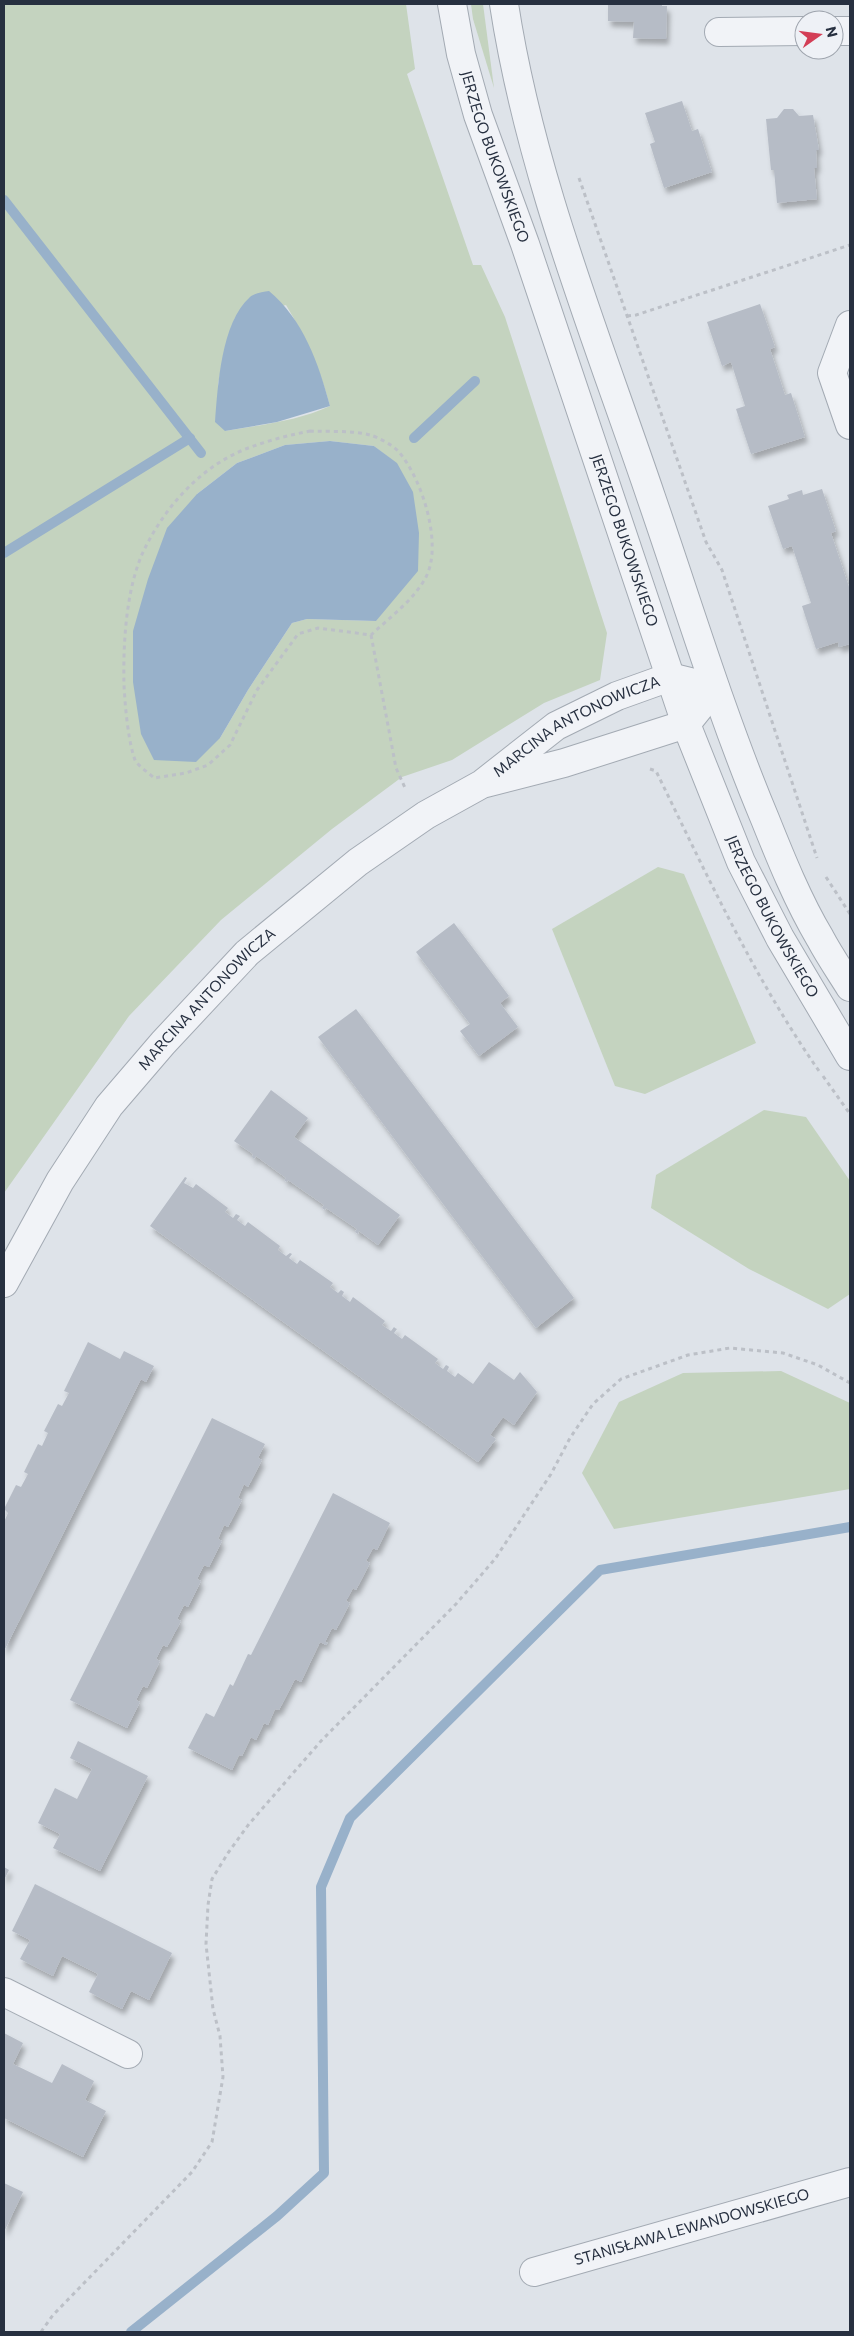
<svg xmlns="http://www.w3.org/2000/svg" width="854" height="2336" viewBox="0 0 854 2336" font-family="Commissioner,sans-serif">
<defs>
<filter id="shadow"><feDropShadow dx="3" dy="5.5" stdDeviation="2.5" flood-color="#0004"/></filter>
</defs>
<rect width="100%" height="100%" fill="#dee3e9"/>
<g fill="#c4d3bf" fill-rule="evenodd">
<path d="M4,4H406L415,69L407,74L473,265H481L505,317L607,633L600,680L544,703L452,760L402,777L332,829L221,920L129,1016L4,1193ZM286,305C307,340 319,366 330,406C298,421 260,425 225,431L218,384L226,344L235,318ZM330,441L374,446L397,464L376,621L307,619L292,623L248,690L220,738L197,494L237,463L285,445Z"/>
<polygon points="471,4 483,4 494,88 473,19"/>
<polygon points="658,867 684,874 756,1043 645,1094 615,1086 552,929"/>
<polygon points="764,1110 806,1117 850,1181 850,1294 828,1309 749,1269 651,1208 656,1175"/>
<polygon points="781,1371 850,1403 850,1489 614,1529 582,1473 619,1402 683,1373"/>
</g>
<g fill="#98b1ca">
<path d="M269,291C303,319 319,364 330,406L277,422L225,431L215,422C218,385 221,323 250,297C254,293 263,292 269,291Z"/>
<polygon points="330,441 374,446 397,463 413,492 419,533 418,571 376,621 307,619 292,623 248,690 220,738 196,762 154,760 141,734 133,682 133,631 148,579 167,528 197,494 237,463 285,445"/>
</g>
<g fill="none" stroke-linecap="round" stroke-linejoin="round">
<g stroke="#98b1ca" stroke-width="10">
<polyline points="4,200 201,453"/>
<polyline points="414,438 475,381"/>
<polyline points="4,553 190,438"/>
<polyline points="131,2332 277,2216 324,2173 321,1887 350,1818 600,1570 850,1527"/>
</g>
</g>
<g fill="#b6bcc6" filter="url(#shadow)">
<polygon points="608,4 662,4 662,6 667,6 666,39 633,38 634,22 608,21"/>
<polygon points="682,101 692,131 698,129 712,172 664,188 650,144 655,142 645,113"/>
<polygon points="784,109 793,109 799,116 813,115 819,150 816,150 817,168 814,168 817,199 777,203 774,170 771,170 766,119 777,118"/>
<polygon points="760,304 775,347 770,349 785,395 791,393 805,437 751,454 736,409 745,406 731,362 722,366 707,322"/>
<polygon points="822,489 836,531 831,533 850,590 850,644 839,647 838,642 816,649 802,606 811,603 792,546 783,549 768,506 789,499 787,495 802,490 803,495"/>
<polygon points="454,923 509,996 500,1003 518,1027 479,1056 460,1031 470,1024 416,952"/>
<polygon points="356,1009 574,1298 536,1328 318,1037"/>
<polygon points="271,1090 308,1118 294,1137 400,1215 378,1245 359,1231 358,1234 355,1232 357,1229 326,1208 325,1210 322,1208 324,1205 288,1180 287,1182 284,1180 286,1178 256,1156 254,1159 252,1157 253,1154 234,1141"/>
<polygon points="185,1177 187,1178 184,1183 193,1188 196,1184 228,1208 225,1212 233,1218 236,1214 240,1216 237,1220 245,1226 248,1222 280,1246 278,1250 286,1256 290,1253 292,1254 289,1258 297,1264 300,1260 333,1283 330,1287 338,1293 341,1290 344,1292 342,1296 350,1302 353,1297 385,1321 382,1325 391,1331 394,1327 395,1328 397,1329 394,1333 402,1339 405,1335 438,1359 435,1363 443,1369 446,1365 448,1366 449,1367 447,1371 455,1377 458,1373 473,1384 489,1362 514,1380 520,1372 537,1392 514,1425 503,1417 490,1435 496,1439 478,1462 150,1226"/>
<polygon points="88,1342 120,1359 124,1351 154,1366 146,1382 141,1379 4,1651 4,1522 8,1513 4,1509 16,1485 21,1487 28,1474 24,1472 38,1444 42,1446 48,1433 44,1431 58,1404 62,1406 69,1393 64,1391"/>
<polygon points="212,1418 265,1444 258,1458 262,1460 248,1487 244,1484 238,1498 242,1500 228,1527 224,1525 218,1539 222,1541 209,1567 204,1565 197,1579 201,1581 188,1607 184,1605 177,1619 181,1621 167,1647 163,1645 156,1659 160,1661 147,1688 143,1686 136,1700 140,1702 127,1728 70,1700"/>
<polygon points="333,1493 390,1523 377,1550 373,1548 366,1561 370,1563 356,1590 353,1588 346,1601 350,1603 336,1630 332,1628 325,1642 328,1643 326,1645 320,1642 301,1682 295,1679 279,1710 275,1709 268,1725 264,1723 256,1740 251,1737 242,1756 239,1755 232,1770 188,1748 206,1713 214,1717 230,1684 233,1686 248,1654 251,1655"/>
<polygon points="78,1741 148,1776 100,1871 53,1848 60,1834 38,1823 55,1788 77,1799 92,1769 70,1758"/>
<polygon points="4,1867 9,1870 4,1880"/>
<polygon points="35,1884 172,1953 149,2000 131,1991 122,2009 89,1992 98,1974 62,1956 53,1976 20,1959 30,1940 12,1931"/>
<polygon points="4,2033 23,2043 13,2064 52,2083 62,2064 94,2081 85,2100 106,2111 83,2157 4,2118"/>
<polygon points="4,2183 23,2192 4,2232"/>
</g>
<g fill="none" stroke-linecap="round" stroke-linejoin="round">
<defs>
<g id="minor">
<path id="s1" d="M452,4L461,54L478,115L525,244L686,724L741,862L780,938L850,1056"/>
<path d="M504,4C530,174 596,335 651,497C688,604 721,714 765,819C781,859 798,901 820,938C829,955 840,971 850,987"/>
<polyline points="834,31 850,31"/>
<polyline points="719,32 804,31"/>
<polyline points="850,325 832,373 850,425"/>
<path id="s2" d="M4,1283L60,1181L109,1106L163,1043L247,953L358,862L426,815L482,784L556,726L617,696L670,677L715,688L686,724L564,763L482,784"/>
<polyline points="4,1992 128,2054"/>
<path id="s3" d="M534,2272L850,2182"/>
</g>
</defs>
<use href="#minor" stroke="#a3aab3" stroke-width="30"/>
<g stroke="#bcc0c7" stroke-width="3" stroke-dasharray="4 4" stroke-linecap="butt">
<polyline points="579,178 706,542 722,570 817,858"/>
<polyline points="627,316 636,315 850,245"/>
<path d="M310,431C329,432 351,430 370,435C378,437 394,446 399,452C422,479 443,544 426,577C414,600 390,617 371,635L318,628L298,634L257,690L230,745L208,765L186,773L154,778C149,773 138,766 135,760C128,741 125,705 124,685C123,643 126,588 144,550C166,505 203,464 251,447C270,440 290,435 310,431Z"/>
<polyline points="371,635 396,768 406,790"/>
<path d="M650,769L656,771C706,873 754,978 819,1071"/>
<polyline points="826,877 850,914"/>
<polyline points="823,1076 850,1114"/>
<polyline points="41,2332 53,2315 192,2172 212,2142 223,2077 220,2036 213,2009 206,1944 208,1905 212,1879 228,1853 249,1824 321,1741 456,1604 495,1559 551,1474 570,1438 593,1404 621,1379 688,1355 730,1348 783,1353 818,1365 850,1383"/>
</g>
<use href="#minor" stroke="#f1f3f7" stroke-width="28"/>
</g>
<g text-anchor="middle" stroke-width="4" stroke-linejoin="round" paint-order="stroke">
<g font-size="15" fill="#273040" stroke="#eef1f6">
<text dy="5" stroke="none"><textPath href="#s1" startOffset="159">JERZEGO BUKOWSKIEGO</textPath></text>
<text dy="5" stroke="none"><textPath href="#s1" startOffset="564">JERZEGO BUKOWSKIEGO</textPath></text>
<text dy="5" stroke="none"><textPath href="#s2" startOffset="814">MARCINA ANTONOWICZA</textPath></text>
<text dy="5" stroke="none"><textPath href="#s1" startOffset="969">JERZEGO BUKOWSKIEGO</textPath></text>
<text dy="5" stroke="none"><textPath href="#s2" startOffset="351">MARCINA ANTONOWICZA</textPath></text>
<text dy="5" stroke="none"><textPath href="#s3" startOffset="164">STANISŁAWA LEWANDOWSKIEGO</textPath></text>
</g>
</g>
<rect width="854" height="2336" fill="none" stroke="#273040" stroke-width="10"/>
<g transform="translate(819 35) rotate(76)"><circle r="24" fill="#eef1f6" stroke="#9ea4ad"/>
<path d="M0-4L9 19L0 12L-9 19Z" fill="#d33e56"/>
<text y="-8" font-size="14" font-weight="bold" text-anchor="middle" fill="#273040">N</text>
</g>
</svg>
